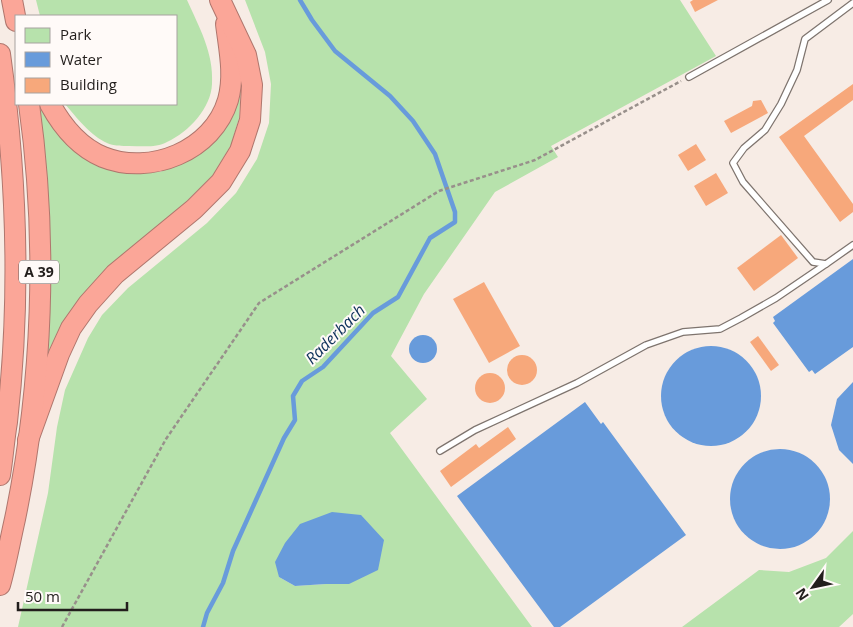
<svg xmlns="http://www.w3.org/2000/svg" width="853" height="627" viewBox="0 0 853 627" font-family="'Open Sans',sans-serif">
<rect width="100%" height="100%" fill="#f7ece5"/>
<g fill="#b7e2ac" fill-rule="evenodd">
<path d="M36,0H187C199,27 214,53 212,84C211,108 189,132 167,142C156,148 142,146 129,146C123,146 113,146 107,143C91,136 76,117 65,104H176V16H40Z"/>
<path d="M245,0H680L716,56L551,146L558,157L495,192L424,294L391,356L427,399L390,433L532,627H18L48,493L57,427L65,390L88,338L102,315L128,288L207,223L236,193L257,159L269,123L271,84L265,52ZM279,577L349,584H326L295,586Z"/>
<polygon points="241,89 239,118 231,145 213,175 62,324 47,354 47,185 40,104 129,173 160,172 186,161 212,143 229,120"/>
<polygon points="853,531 853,614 839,627 682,627 759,570 789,572 826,558"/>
</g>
<g fill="#689bdb">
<polygon points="853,259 853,347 815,374 812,370 809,372 773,323 775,321 773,317"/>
<circle cx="423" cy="349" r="14"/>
<circle cx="711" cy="396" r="50"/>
<polygon points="853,382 853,464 839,450 831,425 837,399"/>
<polygon points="585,402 601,424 603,422 686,535 560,627 554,627 457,496"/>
<circle cx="780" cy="499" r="50"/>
<polygon points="332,512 361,515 384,540 378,570 349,584 326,584 295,586 279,577 275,562 285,543 300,524"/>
</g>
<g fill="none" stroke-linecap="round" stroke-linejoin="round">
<polyline stroke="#689bdb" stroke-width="4.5" points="203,627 207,613 223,583 233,551 284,438 295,420 293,396 302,381 323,367 373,313 398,297 430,238 455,222 455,212 435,154 413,121 390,96 335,51 312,20 300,0"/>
</g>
<g fill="#f7a87b">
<polygon points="693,0 718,0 695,12 690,2"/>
<polygon points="853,84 853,100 804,136 853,204 853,212 840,222 779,137"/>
<polygon points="761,100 768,113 731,133 724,121 752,106 753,101"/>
<polygon points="696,144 706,160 688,171 678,155"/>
<polygon points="716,173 728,193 706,206 694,186"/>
<polygon points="781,235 798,258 754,291 737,268"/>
<polygon points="484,282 520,346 489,363 453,299"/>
<polygon points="758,336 779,365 771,371 750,342"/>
<circle cx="522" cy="370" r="15"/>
<circle cx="490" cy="388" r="15"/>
<polygon points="508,427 516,439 451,487 440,471 476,444 479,448"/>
</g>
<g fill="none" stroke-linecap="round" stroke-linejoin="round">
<defs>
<g id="service">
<polyline points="853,3 805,39 797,70 781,104 765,130 744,148 733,163 743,182 813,262 826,264 853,245"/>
<polyline points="689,77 828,0"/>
<polyline points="440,451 475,430 577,383 646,345 683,332 720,329 741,318 776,298 826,264"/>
</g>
<g id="motorway">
<polyline points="12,0 16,21"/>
<path d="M0,54C17,176 21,299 7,422C4,439 3,457 0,475"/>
<path d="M50,104C62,126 79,147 103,157C150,176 213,151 228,100C235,75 229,49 226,24"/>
<polyline points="28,440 59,354 71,328 88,304 115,274 194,209 221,182 240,151 250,120 252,85 246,55 220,0"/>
<path d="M0,585C6,564 10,541 15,519C43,384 48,240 29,104"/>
</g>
</defs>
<use href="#service" stroke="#7e746e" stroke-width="8"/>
<use href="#motorway" stroke="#af766d" stroke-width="22"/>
<polyline stroke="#98908b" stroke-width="2.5" stroke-dasharray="4 2.5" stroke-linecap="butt" points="62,627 166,439 259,303 439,191 535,160 681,81"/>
<use href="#service" stroke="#fff" stroke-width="5.5"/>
<use href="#motorway" stroke="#fba698" stroke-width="20"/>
</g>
<g text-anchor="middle" stroke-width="4" stroke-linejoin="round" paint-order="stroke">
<rect fill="#fffaf8" stroke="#64605e" stroke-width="1" x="19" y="260.5" width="40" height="23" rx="4"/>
<g font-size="14" font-weight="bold" fill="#221e1c">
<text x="39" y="277">A 39</text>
</g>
<g font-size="16" font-style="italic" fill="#0d315a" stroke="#fffaf8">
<text transform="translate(335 334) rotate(-45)" y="6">Raderbach</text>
</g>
</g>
<rect x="15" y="15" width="162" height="90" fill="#fffaf8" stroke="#a7a2a0"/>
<rect x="25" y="28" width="25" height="15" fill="#b7e2ac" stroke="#a7a2a0"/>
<text x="60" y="40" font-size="15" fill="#221e1c">Park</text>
<rect x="25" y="52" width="25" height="15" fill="#689bdb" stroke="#a7a2a0"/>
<text x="60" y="65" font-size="15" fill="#221e1c">Water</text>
<rect x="25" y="78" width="25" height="15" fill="#f7a87b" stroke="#a7a2a0"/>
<text x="60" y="90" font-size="15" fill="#221e1c">Building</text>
<g transform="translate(813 587) rotate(237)" stroke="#fffaf8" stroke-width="4" paint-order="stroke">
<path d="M0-4L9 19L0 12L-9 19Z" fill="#221e1c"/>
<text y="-8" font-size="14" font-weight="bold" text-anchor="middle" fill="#221e1c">N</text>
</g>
<path d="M18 602v8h109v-8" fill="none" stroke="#221e1c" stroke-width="2.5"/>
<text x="25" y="602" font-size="15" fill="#221e1c" stroke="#fffaf8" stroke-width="4" paint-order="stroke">50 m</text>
</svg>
